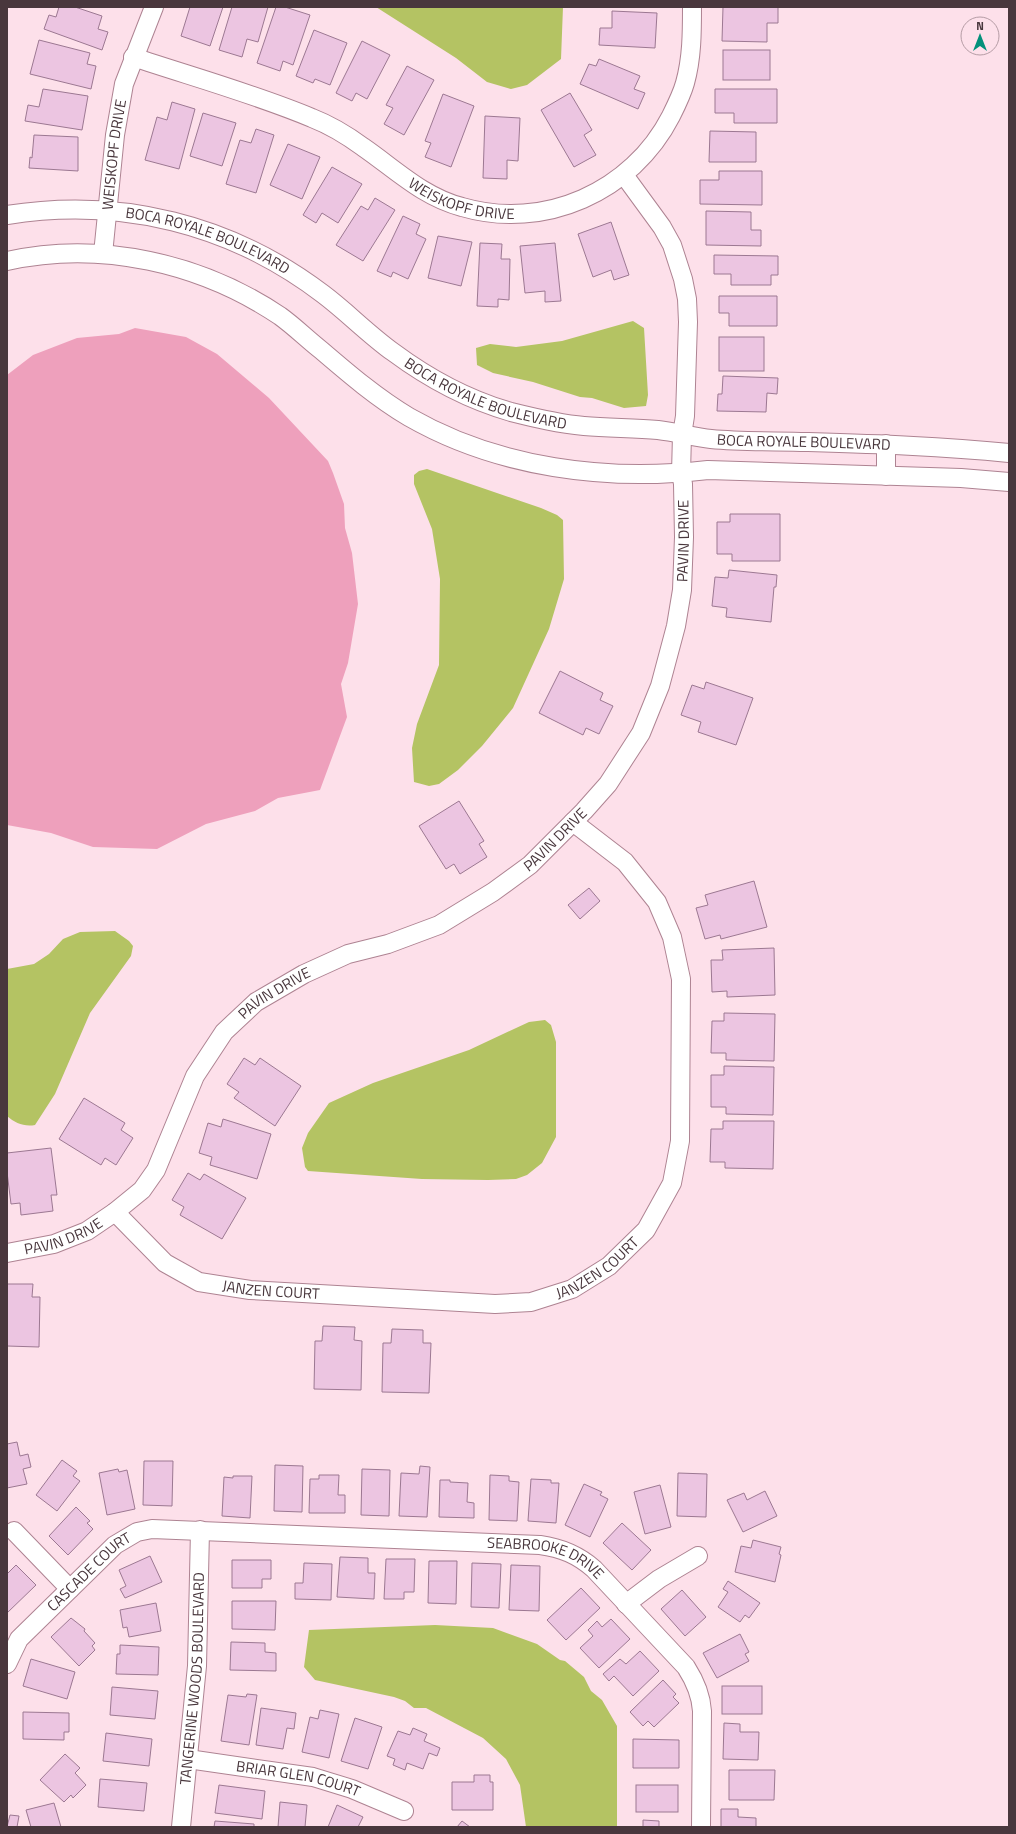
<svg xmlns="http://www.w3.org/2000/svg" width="1016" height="1834" viewBox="0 0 1016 1834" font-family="'Titillium Web',sans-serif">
<rect width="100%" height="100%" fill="#fde0ea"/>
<polygon fill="#eea0bc" points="135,328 186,337 217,354 269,398 328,461 333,473 344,504 345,528 352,553 358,604 348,663 341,684 347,717 320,790 278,798 255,811 206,824 157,849 93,847 51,833 7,825 7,375 33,355 77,338 119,334"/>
<g fill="#b4c363">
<polygon points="376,7 563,7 561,59 527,85 511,89 487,82 456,58"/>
<polygon points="633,321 644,328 648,395 646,406 624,408 592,398 580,397 533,382 493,373 477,365 476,348 490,344 516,347 562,341"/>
<polygon points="427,469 541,508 557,515 563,520 564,579 549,629 513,708 482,746 458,770 439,784 429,786 414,782 412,748 417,724 439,665 440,579 432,529 414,484 414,475 419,471"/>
<path d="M115,931L129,941L133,946L131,956L90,1013L55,1094L35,1125C24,1127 15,1123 7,1116V969L34,964L49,954L63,939L80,932Z"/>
<polygon points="545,1020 551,1025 556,1042 556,1137 542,1163 527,1175 516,1179 488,1180 422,1179 308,1171 305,1167 302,1148 308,1133 329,1103 373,1083 469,1050 529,1022"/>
<polygon points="435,1625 493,1628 537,1644 560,1660 565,1661 584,1677 591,1691 602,1700 617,1726 617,1827 526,1827 520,1785 506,1759 483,1738 426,1708 414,1708 405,1701 394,1697 315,1680 304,1667 309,1630"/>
</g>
<g fill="#ecc5e1" stroke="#9c7892">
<polygon points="59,7 75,7 102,16 98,29 108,32 102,50 44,29 49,15 56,17"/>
<polygon points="190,7 223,7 210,46 181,36"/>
<polygon points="232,7 268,7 258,42 247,39 242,57 219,50"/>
<polygon points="276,7 285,7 310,15 293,65 283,61 280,71 257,63"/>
<polygon points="723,7 778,7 778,23 767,23 767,42 722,41"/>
<polygon points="612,11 657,13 655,48 599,45 600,28 612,28"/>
<polygon points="314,30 347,43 330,85 315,79 313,83 296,76"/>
<polygon points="39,40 90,53 87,64 96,66 91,89 30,74"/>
<polygon points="362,41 390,55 367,99 356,93 352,101 336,93"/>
<rect x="723" y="50" width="47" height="30"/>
<polygon points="599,59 640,76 634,89 645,93 638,109 580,84 589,64 596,66"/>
<polygon points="407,66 434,80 404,135 384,124 393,108 386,105"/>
<polygon points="43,89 88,96 82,130 25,121 28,105 39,107"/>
<polygon points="715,89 777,89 777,123 734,123 734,113 715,113"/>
<polygon points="570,93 592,130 584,135 596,155 574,167 541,110"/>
<polygon points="443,94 474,106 451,167 425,157 431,143 425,141"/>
<polygon points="172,102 195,109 179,169 145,160 157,117 167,120"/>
<polygon points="203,113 236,123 222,166 190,156"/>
<polygon points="485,116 520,118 518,161 507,160 507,179 483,178"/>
<polygon points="256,129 274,135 256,193 226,184 240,140 251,143"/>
<polygon points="710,131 756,132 756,162 709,162"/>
<polygon points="34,135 78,137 78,171 29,168 30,157 32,158"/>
<polygon points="288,144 320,157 302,199 270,185"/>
<polygon points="332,167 362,184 338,223 322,213 316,223 303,215"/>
<polygon points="719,171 762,171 762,205 700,204 700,180 719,180"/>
<polygon points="375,198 395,210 363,261 336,245 361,206 368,210"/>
<polygon points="706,211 751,212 751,230 761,230 761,246 706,245"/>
<polygon points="403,216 420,224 416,234 426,239 408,279 393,272 391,277 377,271"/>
<polygon points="611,222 629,275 614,280 611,270 593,277 578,234"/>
<polygon points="438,236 472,242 461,286 428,278"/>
<polygon points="480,243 502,244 501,259 510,259 509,300 498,299 498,307 477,306"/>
<polygon points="555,243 561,301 545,302 545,291 525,293 520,246"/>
<polygon points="714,255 778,256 778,275 771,275 771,285 731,285 731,274 714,274"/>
<polygon points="719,296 777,296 777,326 729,326 729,313 719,313"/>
<rect x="719" y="337" width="45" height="34"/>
<polygon points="723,376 778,378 777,394 767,393 766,412 717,411 718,394 722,394"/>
<polygon points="730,514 780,514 780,561 732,561 732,554 717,554 717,522 730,522"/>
<polygon points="729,570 777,575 776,587 774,587 771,622 726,617 727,608 712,606 715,577 728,578"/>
<polygon points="560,671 603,693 600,700 613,706 599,734 586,728 583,735 539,713"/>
<polygon points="706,682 753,698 736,745 698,732 701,722 681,715 692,685 704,689"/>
<polygon points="459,801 484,841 479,844 487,857 460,874 454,864 446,869 419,826"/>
<polygon points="754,881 767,927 721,939 720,935 705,939 696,908 708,905 705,895"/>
<polygon points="589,888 600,901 580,919 568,905"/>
<polygon points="774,948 775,995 727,997 727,991 712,992 711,960 723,960 722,950"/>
<polygon points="724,1013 775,1014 774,1061 726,1060 726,1053 711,1053 712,1021 724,1021"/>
<polygon points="244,1058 255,1065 260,1058 301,1086 275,1126 234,1098 239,1092 227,1084"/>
<polygon points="724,1066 774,1067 773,1115 726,1114 726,1107 711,1107 711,1075 724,1075"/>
<polygon points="84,1098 125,1123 121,1130 133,1138 116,1165 105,1158 101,1165 59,1139"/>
<polygon points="223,1119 271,1134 257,1179 210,1165 212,1157 199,1153 208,1123 221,1127"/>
<polygon points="723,1121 774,1121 773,1169 725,1168 725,1162 710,1162 711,1129 723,1129"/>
<polygon points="51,1148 57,1195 51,1195 53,1211 21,1215 20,1203 11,1204 7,1172 7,1153"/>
<polygon points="188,1173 200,1180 204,1174 246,1198 222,1239 180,1215 184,1207 172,1200"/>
<polygon points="7,1284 33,1284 32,1297 40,1297 39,1347 7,1346"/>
<polygon points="323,1326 355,1327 354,1340 362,1341 361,1390 314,1389 315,1341 322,1341"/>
<polygon points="392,1329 423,1330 423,1343 431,1343 429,1393 382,1392 383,1343 391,1343"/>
<polygon points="17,1442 20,1456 28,1454 31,1467 23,1469 27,1484 7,1488 7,1444"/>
<polygon points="62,1460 77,1471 73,1476 80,1481 57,1511 36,1495"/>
<polygon points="144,1461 173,1461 172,1506 143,1505"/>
<polygon points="275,1465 303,1466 302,1512 274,1511"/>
<polygon points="420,1466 430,1467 427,1517 399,1516 401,1473 419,1474"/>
<polygon points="118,1469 119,1472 127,1470 135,1509 107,1515 99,1473"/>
<polygon points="362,1469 390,1470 389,1516 361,1515"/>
<polygon points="678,1473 707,1474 706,1517 677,1516"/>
<polygon points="319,1475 339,1475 338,1495 345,1495 345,1513 309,1513 310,1479 319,1479"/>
<polygon points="490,1475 509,1476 509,1481 519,1482 517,1521 489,1520"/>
<polygon points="233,1476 252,1476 250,1518 222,1516 224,1477 233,1478"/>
<polygon points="531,1479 551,1480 551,1483 559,1483 556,1523 528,1521"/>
<polygon points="440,1480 450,1480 450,1482 468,1483 467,1502 474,1503 474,1518 439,1517"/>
<polygon points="584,1484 602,1492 600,1495 608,1499 590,1537 565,1525"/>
<polygon points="660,1485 671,1527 645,1534 634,1492"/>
<polygon points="765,1491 777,1516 743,1532 727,1500 744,1493 747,1500"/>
<polygon points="76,1507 90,1521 87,1523 93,1529 68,1555 49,1536"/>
<polygon points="622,1523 651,1550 632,1570 603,1543"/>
<polygon points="753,1540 781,1547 779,1554 781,1555 775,1582 735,1572 741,1546 751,1548"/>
<polygon points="150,1556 162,1582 125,1598 120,1589 126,1586 119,1570"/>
<polygon points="340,1557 368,1558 368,1573 375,1573 374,1599 337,1597"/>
<polygon points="386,1559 415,1559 414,1592 404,1592 404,1599 384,1599"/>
<polygon points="232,1560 271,1560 271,1579 262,1579 262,1588 232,1588"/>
<polygon points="429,1561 457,1561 456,1604 428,1603"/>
<polygon points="304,1563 332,1564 331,1600 295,1599 295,1583 303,1583"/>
<polygon points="472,1563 501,1564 499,1608 471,1607"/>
<polygon points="16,1565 36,1585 7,1613 7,1574"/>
<polygon points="511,1565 540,1566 539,1611 509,1610"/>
<polygon points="728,1581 760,1603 749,1618 745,1615 740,1622 718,1607 728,1592 723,1589"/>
<polygon points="581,1588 600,1608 566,1640 547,1620"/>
<polygon points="682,1590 706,1617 685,1636 661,1609"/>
<polygon points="232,1601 276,1601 275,1630 232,1629"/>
<polygon points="156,1603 161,1631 129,1637 127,1627 123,1628 120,1610"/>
<polygon points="71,1618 85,1629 84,1631 95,1643 92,1646 95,1650 79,1666 51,1637"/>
<polygon points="611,1619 630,1639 599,1668 580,1648 593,1636 588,1630 597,1621 602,1627"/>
<polygon points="740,1634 749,1652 745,1654 749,1661 717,1678 703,1653"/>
<polygon points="231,1642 265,1643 265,1652 276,1653 276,1671 230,1670"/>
<polygon points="120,1645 159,1647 158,1675 116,1674 117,1654 120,1654"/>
<polygon points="640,1651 659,1671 633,1696 614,1676 609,1681 603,1674 620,1659 626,1664"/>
<polygon points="31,1659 75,1672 67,1699 23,1686"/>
<polygon points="663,1680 676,1694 673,1697 679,1703 654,1727 648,1721 643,1726 630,1712"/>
<rect x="722" y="1686" width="40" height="28"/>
<polygon points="112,1687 158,1691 155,1719 110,1715"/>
<polygon points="247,1694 257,1695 249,1745 221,1741 228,1695 246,1697"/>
<polygon points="261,1708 296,1713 294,1729 287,1728 283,1749 256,1745"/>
<polygon points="320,1710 339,1714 329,1758 302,1752 310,1717 318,1719"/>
<polygon points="23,1712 69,1713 69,1732 64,1732 64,1740 23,1739"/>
<polygon points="355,1718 382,1727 368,1769 341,1761"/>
<polygon points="724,1723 740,1724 740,1732 759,1732 758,1760 723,1759"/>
<polygon points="413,1728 427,1734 424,1741 440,1748 437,1756 429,1753 423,1769 407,1763 405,1770 393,1765 395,1759 387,1756 398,1731 410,1735"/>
<polygon points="106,1733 152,1739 149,1766 103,1761"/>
<polygon points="633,1739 679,1740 679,1768 633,1768"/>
<polygon points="65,1754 80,1768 75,1773 86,1785 73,1798 71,1795 64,1802 40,1780"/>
<polygon points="729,1770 775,1770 774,1800 729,1800"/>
<polygon points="474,1775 490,1775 490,1782 493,1782 493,1810 452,1810 452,1782 474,1782"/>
<polygon points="100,1779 147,1783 144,1811 98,1807"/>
<polygon points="219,1785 265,1791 262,1819 215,1813"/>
<rect x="636" y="1785" width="42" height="27"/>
<polygon points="280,1802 307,1805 305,1827 278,1827"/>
<polygon points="54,1803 61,1827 31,1827 26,1810"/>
<polygon points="337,1805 363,1817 358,1827 328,1827"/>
<polygon points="721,1809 738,1809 738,1817 756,1818 756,1827 721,1827"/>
<polygon points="10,1815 19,1816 17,1827 7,1827"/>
<polygon points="643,1820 659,1821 659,1827 643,1827"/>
<polygon points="215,1821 254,1824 254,1827 214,1827"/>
<polygon points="462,1821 470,1827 457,1827"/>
</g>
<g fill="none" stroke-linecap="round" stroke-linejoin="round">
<defs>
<g id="minor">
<path id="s1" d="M133,57C193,77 255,94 312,118C330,125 348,136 363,147C395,169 423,197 462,207C544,231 632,192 671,116C676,106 682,94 685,83C692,58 692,32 692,7"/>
<path id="s2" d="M7,215C121,197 231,224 323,294C347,312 368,334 393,352C428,378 469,400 511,412C535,418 559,424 584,426C609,428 634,428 658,430C676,432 693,437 711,439C743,442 775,441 807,442C874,444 942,446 1009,453"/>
<path id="s3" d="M103,254L115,135L124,84L154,7"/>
<path d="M7,261C100,240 201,263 280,316C294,326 307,339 321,350C349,374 377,398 409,417C498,468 607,482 708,470L961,478L1009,482"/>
<polyline points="886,444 886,476"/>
<path id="s4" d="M115,1212L165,1263L199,1282L250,1290L495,1304L531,1302L572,1289L609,1266L646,1230L672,1183L680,1141L681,979L672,937L657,902L625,862L573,822"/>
<path id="s5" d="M7,1253L54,1244L87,1231L115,1212L142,1190L156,1170L195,1076L224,1032L256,1002L304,974L348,954L388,944L439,925L493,892L530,865L584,811L608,784L641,733L660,686L676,626L682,590L684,537L683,484L681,473L682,435L685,416L688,322L687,299L683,279L672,245L662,227L624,175"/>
<polyline points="14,1531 70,1589"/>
<polyline points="626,1604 659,1579 698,1556"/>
<path id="s6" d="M7,1664L19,1639L115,1545L137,1532L152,1529L540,1545C562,1548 578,1555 594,1569L686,1667C695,1681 701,1694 702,1711L701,1827"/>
<path id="s7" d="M188,1759L313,1777L352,1789L404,1811"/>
<path id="s8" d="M181,1827L197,1666L200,1530"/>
</g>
</defs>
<use href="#minor" stroke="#ae8392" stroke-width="20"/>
<use href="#minor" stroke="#fff" stroke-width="18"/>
</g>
<g text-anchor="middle" stroke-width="4" stroke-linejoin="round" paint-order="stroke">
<g font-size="15" fill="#49373d" stroke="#fde0ea">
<text dy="5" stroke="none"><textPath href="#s3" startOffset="100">WEISKOPF DRIVE</textPath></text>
<text dy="5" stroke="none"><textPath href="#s1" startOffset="362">WEISKOPF DRIVE</textPath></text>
<text dy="5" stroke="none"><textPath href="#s2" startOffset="206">BOCA ROYALE BOULEVARD</textPath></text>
<text dy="5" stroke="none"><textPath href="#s2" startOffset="529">BOCA ROYALE BOULEVARD</textPath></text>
<text dy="5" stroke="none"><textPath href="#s2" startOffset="854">BOCA ROYALE BOULEVARD</textPath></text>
<text dy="5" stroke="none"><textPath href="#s5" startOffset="1055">PAVIN DRIVE</textPath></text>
<text dy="5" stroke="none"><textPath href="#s5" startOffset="719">PAVIN DRIVE</textPath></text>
<text dy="5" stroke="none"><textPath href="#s5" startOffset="395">PAVIN DRIVE</textPath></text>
<text dy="5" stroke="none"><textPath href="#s5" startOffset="59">PAVIN DRIVE</textPath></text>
<text dy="5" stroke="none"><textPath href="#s4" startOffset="519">JANZEN COURT</textPath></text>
<text dy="5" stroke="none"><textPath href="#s4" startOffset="183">JANZEN COURT</textPath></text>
<text dy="5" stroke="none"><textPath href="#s6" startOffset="600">SEABROOKE DRIVE</textPath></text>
<text dy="5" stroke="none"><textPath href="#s6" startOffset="125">CASCADE COURT</textPath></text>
<text dy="5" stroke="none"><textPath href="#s8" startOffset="149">TANGERINE WOODS BOULEVARD</textPath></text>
<text dy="5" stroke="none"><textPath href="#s7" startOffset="112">BRIAR GLEN COURT</textPath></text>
</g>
</g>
<rect width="1016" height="1834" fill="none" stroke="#49373d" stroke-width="16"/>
<g transform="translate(980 36)"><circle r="19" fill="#fde0ea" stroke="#b59ca5"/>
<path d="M0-3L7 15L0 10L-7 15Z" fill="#03907a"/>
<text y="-6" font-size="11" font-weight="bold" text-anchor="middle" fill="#49373d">N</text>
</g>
</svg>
